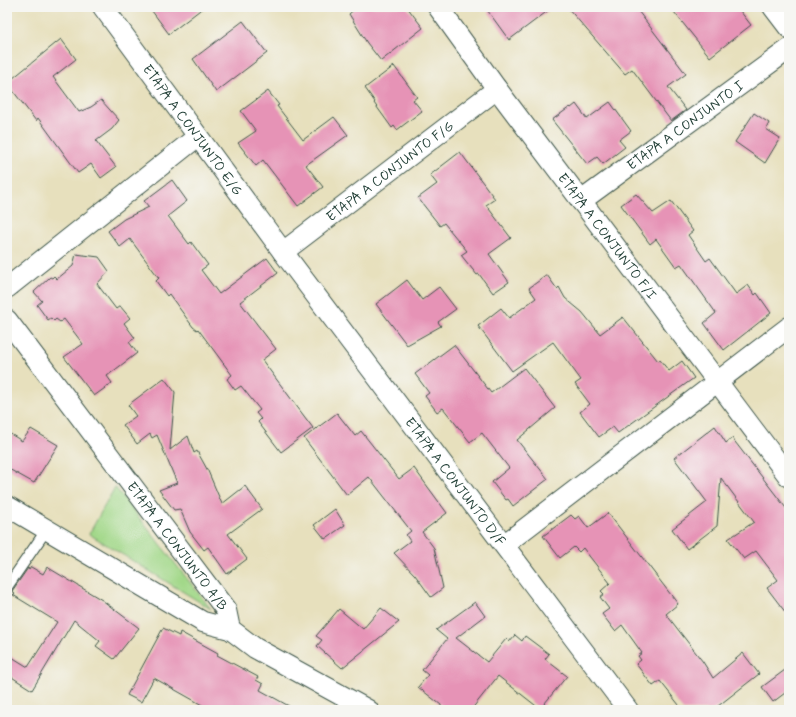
<svg xmlns="http://www.w3.org/2000/svg" width="796" height="717" viewBox="0 0 796 717" font-family="Mynerve,sans-serif">
<rect width="100%" height="100%" fill="#f6f6f2"/>
<filter id="ink" filterUnits="userSpaceOnUse"><feTurbulence type="fractalNoise" baseFrequency=".025" numOctaves="2"/><feDisplacementMap in="SourceGraphic" scale="8" xChannelSelector="R" yChannelSelector="G"/><feConvolveMatrix kernelMatrix="1 2 1 2 8 2 1 2 1" color-interpolation-filters="sRGB"/></filter>
<filter id="wash" filterUnits="userSpaceOnUse"><feTurbulence type="fractalNoise" baseFrequency=".012" numOctaves="4" result="noise"/><feDisplacementMap in="SourceGraphic" scale="16" xChannelSelector="R" yChannelSelector="G"/><feGaussianBlur stdDeviation="0.9" result="paint"/><feColorMatrix in="noise" values="0 0 0 0 0 0 0 0 0 0 0 0 0 0 0 0 0 1.4 0 .05"/><feComposite in="paint" operator="in"/></filter>
<g filter="url(#wash)">
<rect width="100%" height="100%" fill="#e7e0bd"/>
<polygon fill="#a2d889" stroke="#608a5e" points="115,487 211,609 89,534"/>
<g id="blocks">
<g fill="#e693b6">
<polygon points="149,7 204,7 169,34"/>
<polygon points="357,7 407,7 423,28 381,61 367,43 349,14"/>
<polygon points="485,7 553,7 509,40"/>
<polygon points="567,7 635,7 686,74 668,87 686,110 671,121 632,69 625,74"/>
<polygon points="670,7 737,7 751,25 710,57"/>
<polygon points="243,21 267,53 216,92 193,59"/>
<polygon points="61,39 76,59 53,77 79,112 91,107 101,100 119,120 112,129 96,141 116,167 101,178 91,164 78,173 38,118 36,121 7,83"/>
<polygon points="394,66 417,97 413,100 422,111 397,130 394,126 392,128 374,103 375,102 365,88"/>
<polygon points="268,91 279,105 277,106 303,140 334,117 348,135 306,165 323,187 298,206 263,160 256,166 238,143 256,131 241,111"/>
<polygon points="610,102 631,131 619,140 625,147 603,164 597,157 587,164 552,120 570,107 571,108 576,104 587,119"/>
<polygon points="754,113 769,123 766,129 780,138 765,163 735,142"/>
<polygon points="460,152 495,199 486,205 511,238 489,254 509,282 493,293 479,274 477,275 461,255 467,251 444,223 440,226 418,198 437,184 430,175"/>
<polygon points="172,180 187,201 168,216 189,244 191,242 208,265 201,270 219,294 267,258 278,273 240,302 276,349 262,360 313,428 281,452 258,422 261,419 256,413 260,410 241,386 235,390 227,379 232,375 198,329 197,330 193,327 169,294 167,296 156,281 159,278 130,239 120,247 108,231 124,219 149,207 144,201"/>
<polygon points="636,194 653,213 671,201 693,231 688,235 706,261 710,258 736,294 748,285 755,295 757,293 771,313 724,350 704,323 716,313 681,264 676,267 656,239 650,244 621,205"/>
<polygon points="76,254 99,257 109,271 97,284 116,309 120,306 130,318 124,323 135,338 129,342 137,353 107,376 112,383 94,396 64,357 83,344 64,319 60,322 56,319 54,321 51,318 48,320 37,305 42,301 34,292 50,277 52,278 54,276 57,279 73,266"/>
<polygon points="547,275 557,289 559,287 565,298 582,312 600,334 623,317 658,361 660,360 669,371 682,361 694,378 618,433 613,427 599,437 580,412 590,404 575,384 581,380 553,342 512,371 478,326 501,308 509,318 536,298 529,288"/>
<polygon points="407,280 422,300 439,287 456,309 438,322 441,326 407,345 376,304"/>
<polygon points="454,345 491,393 524,368 555,408 517,440 548,479 513,506 508,499 506,500 492,482 509,468 482,433 470,442 443,408 437,412 425,396 429,393 415,374"/>
<polygon points="164,378 175,392 170,450 188,436 194,453 197,451 208,471 222,504 245,486 262,509 228,534 247,559 227,574 208,547 204,550 190,532 180,509 174,510 159,490 177,483 157,435 152,438 150,434 137,444 123,425 136,416 128,405"/>
<polygon points="337,413 355,436 361,431 399,479 414,468 447,513 422,532 434,548 443,588 431,597 415,575 394,553 410,541 406,535 411,531 369,477 347,495 304,438"/>
<polygon points="715,426 726,443 732,438 789,512 789,617 767,588 778,580 756,551 744,559 728,539 754,522 721,478 717,526 687,549 672,529 707,502 674,458"/>
<polygon points="31,429 58,445 34,483 7,468 7,432 22,441"/>
<polygon points="335,509 345,525 325,539 314,525"/>
<polygon points="608,513 678,604 666,614 703,662 713,678 743,653 759,674 713,710 683,710 660,681 653,686 636,664 641,660 638,656 642,653 622,625 615,631 602,614 609,609 600,597 604,594 601,591 610,583 583,548 579,552 574,547 560,558 543,536 571,515 575,519 579,516 588,528"/>
<polygon points="31,567 43,574 47,567 102,600 139,628 114,659 96,646 100,641 74,620 32,690 7,674 7,654 28,667 57,622 13,595 15,593 12,591 28,568 29,570"/>
<polygon points="475,602 485,616 456,638 487,662 506,639 509,642 515,635 522,641 525,636 549,654 545,659 567,676 540,709 498,676 471,710 441,710 441,705 418,687 428,675 422,670 447,639 436,630"/>
<polygon points="381,608 399,622 342,668 317,646 322,640 316,636 339,609 363,629"/>
<polygon points="163,628 179,636 180,632 218,653 217,655 258,677 256,680 263,684 260,690 296,710 211,710 154,678 141,702 127,695"/>
<polygon points="789,667 789,690 773,702 762,687"/>
</g>
</g>
</g>
<g filter="url(#ink)">
<use href="#blocks" fill-opacity="0" stroke="#3d5549" stroke-width="1"/>
<g fill="none" stroke-linecap="round" stroke-linejoin="round">
<defs>
<polyline id="lane" points="7,587 47,529"/>
<g id="street">
<path id="s1" d="M103,7L283,252L628,710"/>
<path id="s2" d="M438,7L497,89L789,477"/>
<polyline points="773,7 789,28"/>
<path id="s3" d="M581,201L789,49"/>
<path id="s4" d="M283,252L497,89"/>
<polyline points="7,288 197,137"/>
<path id="s5" d="M7,320L226,610L230,629"/>
<polyline points="7,506 203,622 230,629 255,648 368,710"/>
<polyline points="505,544 789,327"/>
</g>
</defs>
<use href="#lane" stroke="#3d5549" stroke-width="12"/>
<use href="#street" stroke="#3d5549" stroke-width="22"/>
<use href="#lane" stroke="#fff" stroke-width="10"/>
<use href="#street" stroke="#fff" stroke-width="20"/>
</g>
</g>
<g text-anchor="middle" stroke-width="3.5" stroke-linejoin="round" paint-order="stroke">
<g font-size="14" fill="#1f3d34" stroke="#f6f6f2">
<text dy="5" stroke="none"><textPath href="#s3" startOffset="129">ETAPA A CONJUNTO I</textPath></text>
<text dy="5" stroke="none"><textPath href="#s1" startOffset="152">ETAPA A CONJUNTO E/G</textPath></text>
<text dy="5" stroke="none"><textPath href="#s4" startOffset="134">ETAPA A CONJUNTO F/G</textPath></text>
<text dy="5" stroke="none"><textPath href="#s2" startOffset="285">ETAPA A CONJUNTO F/I</textPath></text>
<text dy="5" stroke="none"><textPath href="#s1" startOffset="591">ETAPA A CONJUNTO D/F</textPath></text>
<text dy="5" stroke="none"><textPath href="#s5" startOffset="283">ETAPA A CONJUNTO A/B</textPath></text>
</g>
</g>
<rect width="796" height="717" fill="none" stroke="#f6f6f2" stroke-width="24"/>
</svg>
